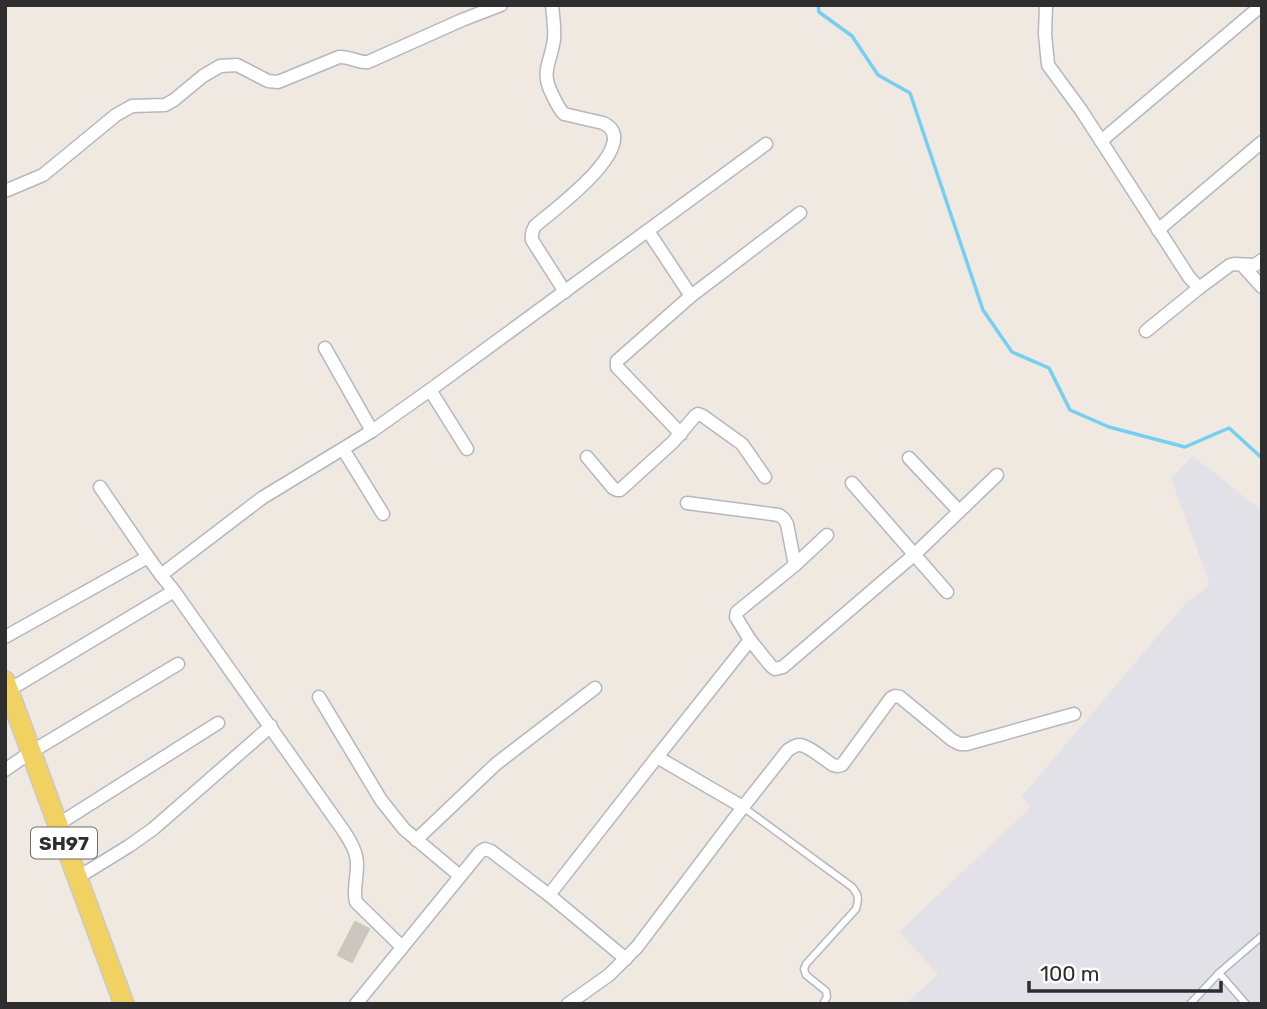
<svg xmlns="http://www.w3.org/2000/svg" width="1267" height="1009" viewBox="0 0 1267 1009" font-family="Rubik,sans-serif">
<rect width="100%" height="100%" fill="#efe9e1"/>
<polygon fill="#e3e1e8" points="1193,456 1262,511 1262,1004 906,1004 938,974 899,932 1030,808 1022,796 1185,604 1210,585 1171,478"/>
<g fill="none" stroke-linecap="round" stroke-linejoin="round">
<polyline stroke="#75cff0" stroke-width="3.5" points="818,5 819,12 852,36 878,75 910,93 983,310 1012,352 1049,368 1070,410 1109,427 1185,447 1229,428 1262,458"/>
</g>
<polygon fill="#cbc7bf" stroke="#cbc5ba" stroke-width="2" points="355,922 369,929 352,962 338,955"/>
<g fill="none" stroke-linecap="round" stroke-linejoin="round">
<defs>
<g id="lane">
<path d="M743,807L852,887C859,895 859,899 856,909L806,964L804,969L806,975L826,991L827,997L823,1004"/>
<polyline points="1219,973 1246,1004"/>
<polyline points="1190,1004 1219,973 1262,936"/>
</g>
<g id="street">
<path d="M552,5C553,17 555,28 554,39C551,63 540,71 552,94C556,102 558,108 564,114L603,123C646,143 551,212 535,226C532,231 531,234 532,240L565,292"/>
<polyline points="1046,5 1045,34 1048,65 1081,110 1189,277 1199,288"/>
<polyline points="1101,141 1262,5"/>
<path d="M5,191L43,175L116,115L132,106L165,105L174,100L203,76L220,66L237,65L268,81L278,82L339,57C349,56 358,63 368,62L462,20L501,5"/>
<polyline points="1158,230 1262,142"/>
<polyline points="648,231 691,296"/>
<polyline points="1242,265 1262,287"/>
<polyline points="1146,331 1199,288 1230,265 1234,264 1255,265 1262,260"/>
<polyline points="325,348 372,431"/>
<polyline points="430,390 467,449"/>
<polyline points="681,434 617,367 617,361 691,296 800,213"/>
<polyline points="343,449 383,514"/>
<polyline points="587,457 613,488 617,490 620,490 673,442 695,416 698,414 703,416 742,444 765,477"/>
<polyline points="909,458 959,511"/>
<polyline points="852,483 947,592"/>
<polyline points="100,487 148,557"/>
<polyline points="687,503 779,515 784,519 787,524 795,565"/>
<path d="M161,575L174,591L343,830C348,838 354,846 356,856C360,871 352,887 356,902L402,947"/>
<polyline points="5,637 148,557 161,575 262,498 372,431 430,390 766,144"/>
<polyline points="750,640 736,617 737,612 795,565 827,535"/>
<polyline points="9,690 174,591"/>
<polyline points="319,697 381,800 404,829 460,876"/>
<polyline points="5,770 31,752 178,664"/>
<path d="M743,807L788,750C792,748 795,745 799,745C808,745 825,760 833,765L837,766L842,765L891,698L895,696L900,697L952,740L960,744H967L1074,714"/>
<polyline points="57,825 218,723"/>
<polyline points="416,840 496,764 595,688"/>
<polyline points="77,878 129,846 153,829 271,726"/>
<polyline points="626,959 549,895 657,757"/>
<polyline points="356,1004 480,852 485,849 491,851 549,895"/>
<polyline points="568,1004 609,975 637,947 743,807 657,757 750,640 771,666 775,669 783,667 915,554 997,475"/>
</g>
<polyline id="primary" points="5,681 124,1004"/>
</defs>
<use href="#lane" stroke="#b4b7c1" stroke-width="9"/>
<use href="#street" stroke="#b4b7c1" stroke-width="15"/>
<use href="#primary" stroke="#c9c9c9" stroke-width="22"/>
<use href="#lane" stroke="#fff" stroke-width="6"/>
<use href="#street" stroke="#fff" stroke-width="12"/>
<use href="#primary" stroke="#f2d163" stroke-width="19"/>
</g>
<g text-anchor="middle" stroke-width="7" stroke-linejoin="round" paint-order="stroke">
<rect fill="#fff" stroke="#6d6d6d" stroke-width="2" x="31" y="827.5" width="66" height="31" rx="5"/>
<g font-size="19" font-weight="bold" fill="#2e2e2e">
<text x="64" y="850">SH97</text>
</g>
</g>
<rect width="1267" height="1009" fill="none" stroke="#2e2e2e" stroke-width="14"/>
<path d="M1029 981v10h192v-10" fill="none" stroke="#2e2e2e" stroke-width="3.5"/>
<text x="1040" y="981" font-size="21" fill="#2e2e2e" stroke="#ffffff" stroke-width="5" paint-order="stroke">100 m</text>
</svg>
